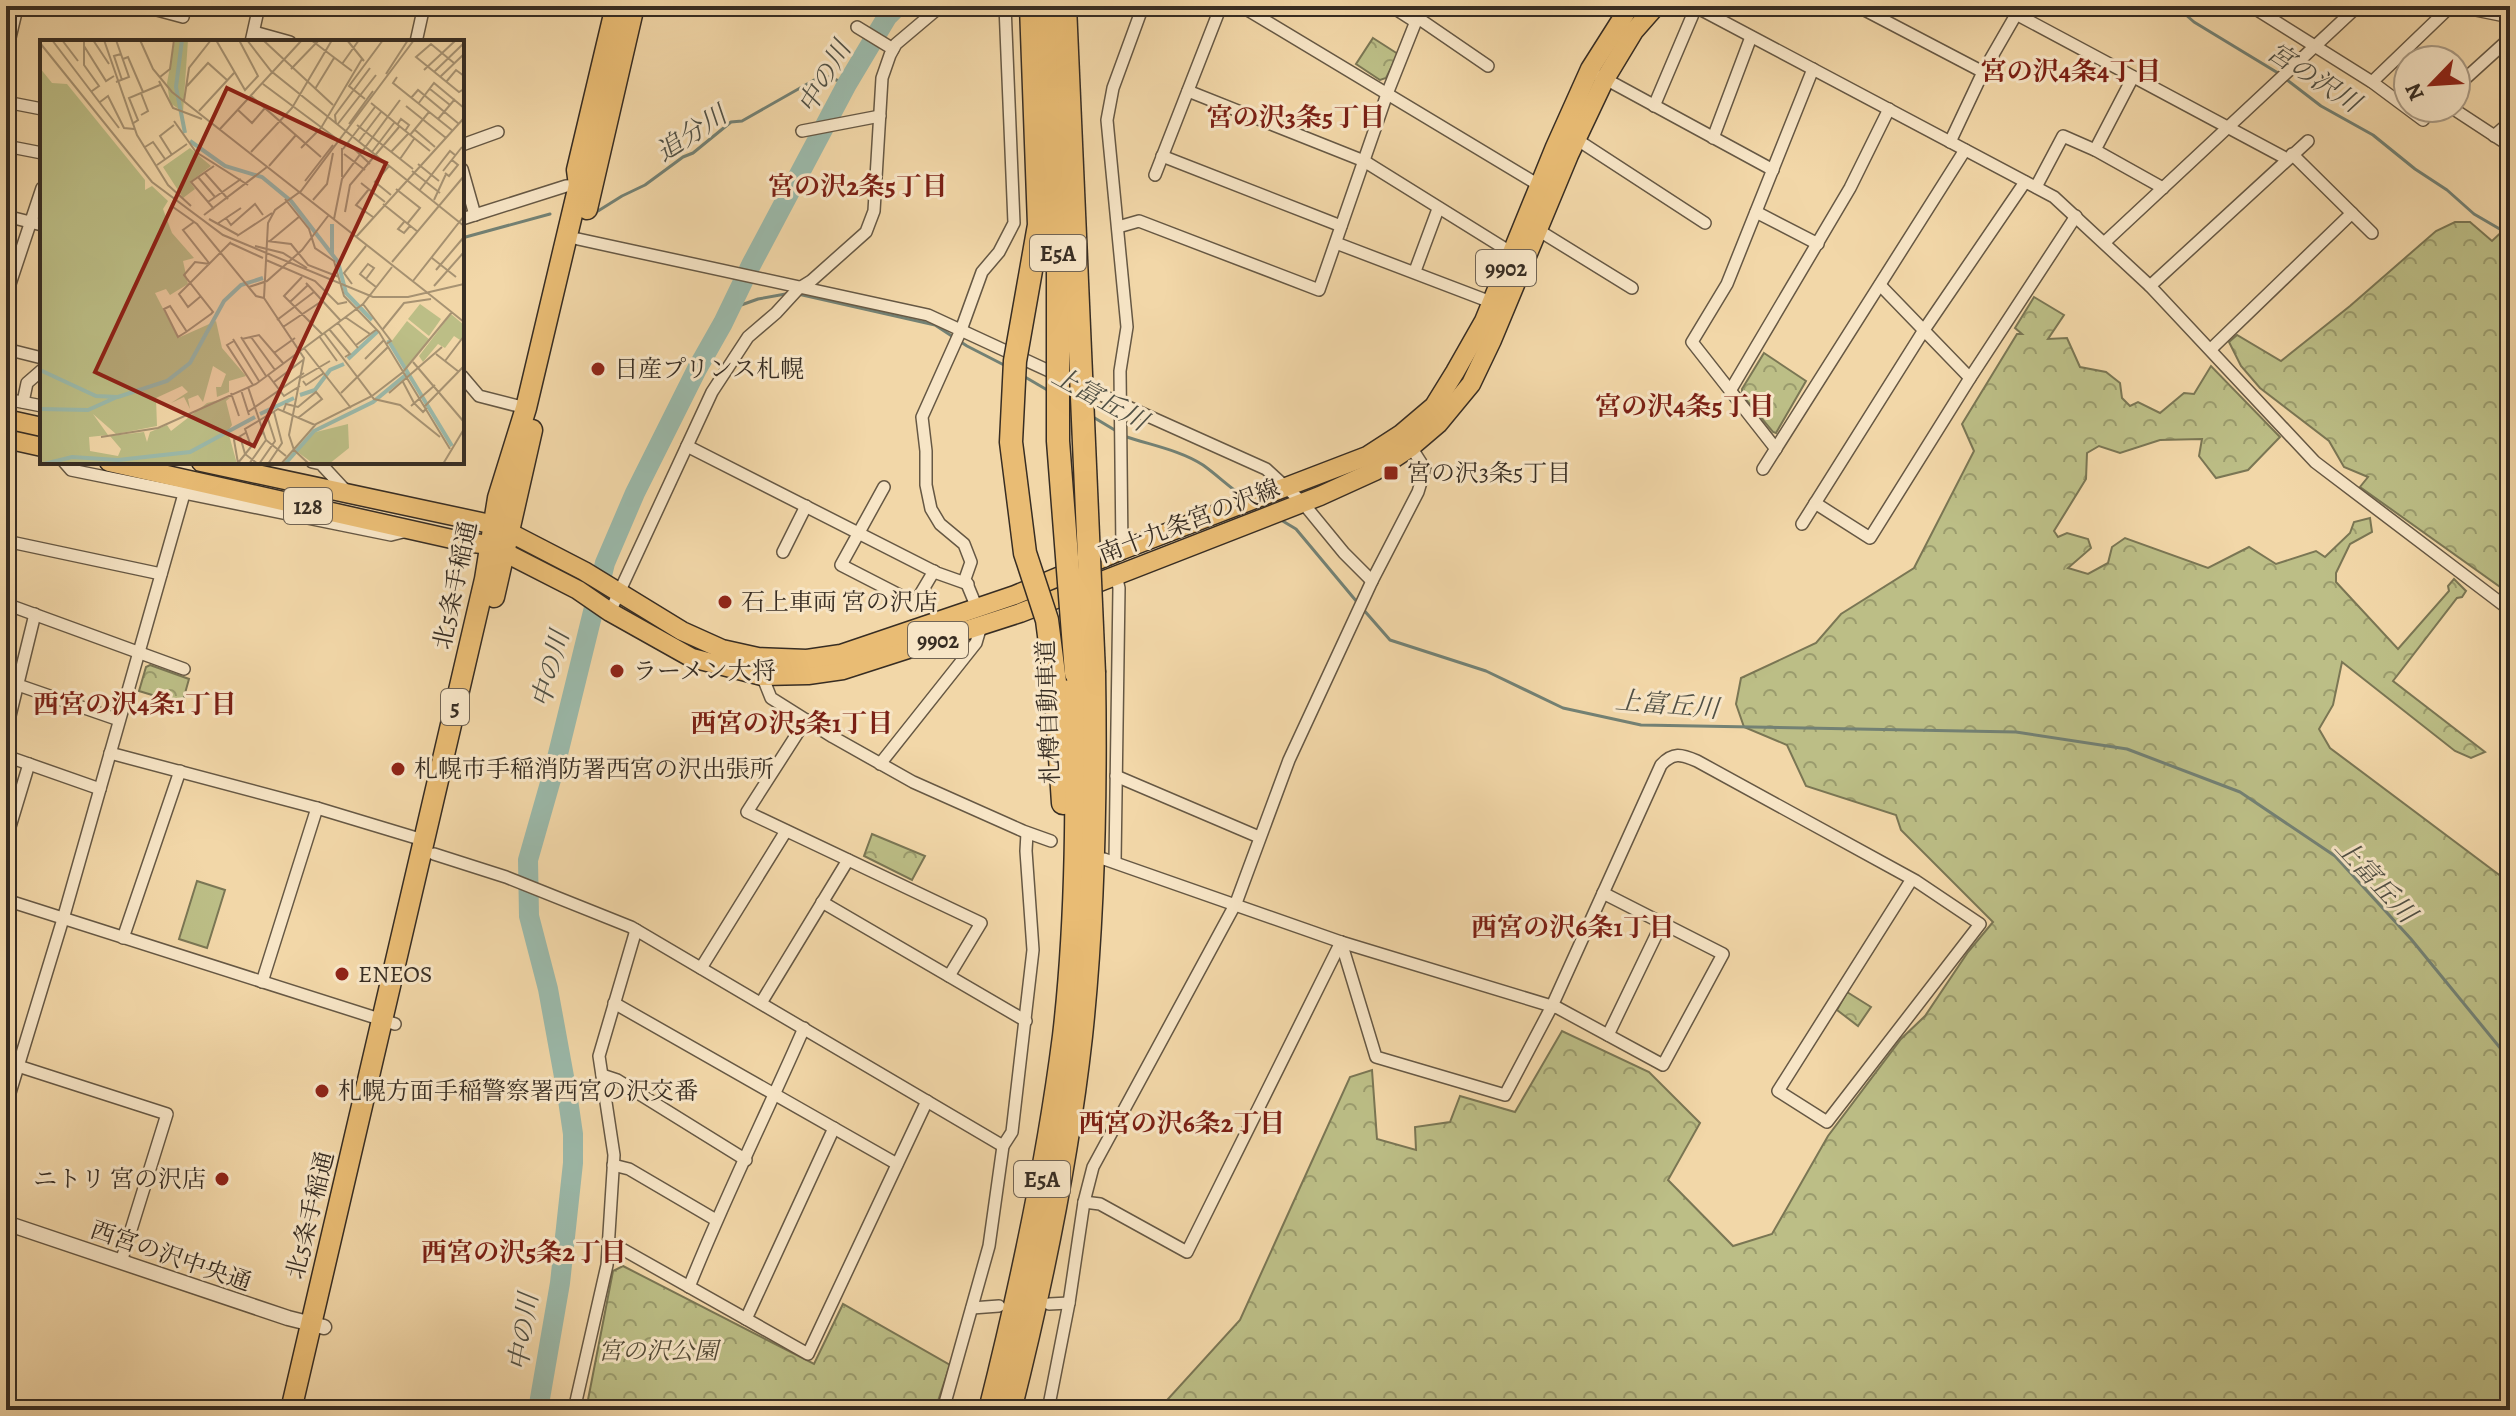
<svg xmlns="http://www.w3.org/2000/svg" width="2516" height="1416" viewBox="0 0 2516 1416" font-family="Alegreya,'Noto Serif JP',serif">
<defs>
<pattern id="forest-crowns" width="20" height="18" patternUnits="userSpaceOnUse" patternTransform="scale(2)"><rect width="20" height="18" fill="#bcbe86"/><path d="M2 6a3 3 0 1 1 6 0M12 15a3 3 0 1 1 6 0" fill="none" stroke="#9a9b6d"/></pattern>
</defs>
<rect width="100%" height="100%" fill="#f2d7a8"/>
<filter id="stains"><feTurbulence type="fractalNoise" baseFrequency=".0025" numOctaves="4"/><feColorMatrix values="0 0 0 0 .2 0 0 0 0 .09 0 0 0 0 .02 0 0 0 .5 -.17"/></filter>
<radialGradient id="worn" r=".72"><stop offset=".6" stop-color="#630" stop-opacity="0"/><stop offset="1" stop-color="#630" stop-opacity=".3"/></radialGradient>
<g fill="url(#forest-crowns)" stroke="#7a7654" stroke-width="2">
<polygon points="1373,38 1398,54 1386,78 1380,80 1356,64"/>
<polygon points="2455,222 2470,222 2492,241 2510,224 2510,594 2360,487 2368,477 2344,467 2329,441 2260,388 2241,366 2229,342 2237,335 2281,361 2350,306 2436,231"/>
<polygon points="2034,297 2064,315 2048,339 2067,338 2080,367 2106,372 2120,383 2122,398 2130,406 2138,402 2160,413 2184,393 2194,394 2211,366 2280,437 2248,470 2216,478 2199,456 2202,439 2160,440 2120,453 2099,446 2087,453 2086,479 2054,531 2058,537 2067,533 2088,539 2091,548 2068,568 2088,574 2108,563 2112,547 2125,538 2208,568 2249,547 2276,564 2316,551 2325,557 2350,533 2354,522 2370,518 2372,532 2350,544 2336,573 2336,582 2398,649 2449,591 2448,586 2454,579 2466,591 2462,597 2457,598 2393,681 2485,752 2471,758 2455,751 2342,662 2333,705 2319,729 2330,748 2510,883 2510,1410 1158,1410 1240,1320 1350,1077 1372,1070 1377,1139 1416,1150 1415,1127 1450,1122 1460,1096 1515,1112 1562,1031 1649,1072 1700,1123 1668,1180 1733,1246 1772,1234 1828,1136 1901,1039 1925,1016 1968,952 1993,922 1901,830 1896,815 1806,786 1787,745 1744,727 1736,704 1741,678 1816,643 1841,614 1914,568 1974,451 1962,424 2017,334 2022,334 2015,328"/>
<polygon points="1764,353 1806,381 1776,433 1773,432 1742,395 1742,389"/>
<polygon points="150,665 189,679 182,704 139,691 146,667"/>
<polygon points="872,834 925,856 912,880 864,856"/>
<polygon points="1847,992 1871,1007 1858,1026 1837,1010"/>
<polygon points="623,1266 814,1364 843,1304 950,1365 935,1410 586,1410 613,1271"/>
</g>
<polygon fill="#bcbe86" stroke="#7a7654" stroke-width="2" points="197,881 225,890 207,948 179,939"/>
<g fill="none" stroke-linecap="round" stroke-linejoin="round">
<g stroke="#738174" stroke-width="3">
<polyline points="2176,6 2194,22 2278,73 2321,106 2373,135 2415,169 2447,190 2474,214 2510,235"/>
<polyline points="598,211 622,196 645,185 683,157 693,153 731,122 742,121 823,75 847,84"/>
<polyline points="462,238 550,214"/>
<polyline points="798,294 935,325 967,346 1004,365"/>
<polyline points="730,309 758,299 791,293"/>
<polyline points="1025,377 1049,391"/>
<polyline points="1093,417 1118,432"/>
<path d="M1124,436C1150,445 1180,450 1203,465C1217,475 1229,487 1244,497"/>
<polyline points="1281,520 1296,529 1357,602"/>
<polyline points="1362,608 1390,640 1486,671 1563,708 1641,725 2016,732 2127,749 2240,792 2335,856 2411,939 2510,1060"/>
</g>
<polyline stroke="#9bb9aa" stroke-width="20" points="538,1410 560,1283 573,1163 573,1134 567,1093 548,989 529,916 528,860 556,762 605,563 635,493 697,369 723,323 751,265 847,84 887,17 898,6"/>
<defs>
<g id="minor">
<polyline points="142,6 183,17 185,6"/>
<polyline points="1241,6 1542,187"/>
<polyline points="1391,6 1416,22"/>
<polyline points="1694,6 2054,197 2150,286 2315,462 2510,610"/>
<polyline points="1857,6 1983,72"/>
<polyline points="2001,6 2287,159"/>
<polyline points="2251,6 2372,82 2423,120 2434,108"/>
<polyline points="2456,6 2510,17"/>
<polyline points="1418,18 1488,66"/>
<polyline points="857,27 893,49"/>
<polyline points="254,32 290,42"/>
<polyline points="251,42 259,6"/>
<polyline points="416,42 424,6"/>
<polyline points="1600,76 1773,170"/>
<polyline points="2133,77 2095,150 2163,188"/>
<polyline points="2372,82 2451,6"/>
<polyline points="2456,87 2510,38"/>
<polyline points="1188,91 1364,161 1515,255"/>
<polyline points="6,102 42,109"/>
<polyline points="1654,106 1696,7"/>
<polyline points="2452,108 2510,146"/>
<polyline points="802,131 880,116"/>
<polyline points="2494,136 2510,122"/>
<polyline points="1573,137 1705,223"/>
<polyline points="1713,138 1751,37"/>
<polyline points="1950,142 1983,72 2021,6"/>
<polyline points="462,145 498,132"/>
<polyline points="6,146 42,153"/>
<polyline points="2292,154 2372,233"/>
<polyline points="1162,156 1341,226"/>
<polyline points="462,169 475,215"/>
<polyline points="1155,175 1221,6"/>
<polyline points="2036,187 2063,136 2095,150"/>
<polyline points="1756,212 1818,244"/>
<polyline points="6,216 42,225"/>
<polyline points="462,219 566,186 580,185"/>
<polyline points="1118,227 1139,221 1319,290 1387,94 1422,6"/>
<polyline points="1538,230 1632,288"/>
<polyline points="578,239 928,315 1060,376"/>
<polyline points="2105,242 2358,6"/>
<polyline points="1336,243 1496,304"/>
<polyline points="1415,271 1438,209"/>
<polyline points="1880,285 1970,378"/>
<polyline points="2150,286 2308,141"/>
<polyline points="6,296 42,188"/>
<polyline points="6,349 42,358"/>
<polyline points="2211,349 2352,213"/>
<polyline points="462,376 479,396 526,408"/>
<polyline points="1079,385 1266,469 1303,503 1344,553 1372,581"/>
<polyline points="1730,391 1850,188 1889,109"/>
<polyline points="6,399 42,406"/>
<polyline points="23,402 27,383 42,370"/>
<polyline points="687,446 937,573 968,584"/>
<polyline points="1776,449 1692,342 1727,284 1813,69"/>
<polyline points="64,462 71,470 391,535 407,531"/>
<polyline points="312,462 321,464 346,491"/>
<polyline points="1763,469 1965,150"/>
<polyline points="884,487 841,565 915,603 934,571"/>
<polyline points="1815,503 1870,538 1970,378 2076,216"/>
<polyline points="1802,524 1924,330 2025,182"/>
<polyline points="6,541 161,574"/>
<polyline points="1122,550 1120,371 1127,327 1107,120 1113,88 1143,6"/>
<polyline points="783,552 806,506"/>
<polyline points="6,604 184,669"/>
<polyline points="977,608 965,579 971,562 964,544 940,524 931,509 926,485 926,451 922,417 961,330 982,272 999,252 1014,223 1005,6"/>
<polyline points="610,612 712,392 748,337 776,313 798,289 811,281 866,232 874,211 882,78 890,55 896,44 941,6"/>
<polyline points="761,673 771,698 833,737 913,782 1023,831 1051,841"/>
<polyline points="18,685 119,720"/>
<polyline points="806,720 747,812 981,923 949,976"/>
<polyline points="6,732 35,614"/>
<polyline points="110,753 317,808 423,840"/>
<polyline points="6,756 100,789"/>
<polyline points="880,764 976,643 981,626"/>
<polyline points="1116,776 1259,837"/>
<polyline points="6,840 29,764"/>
<polyline points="434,854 506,877 631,927 1003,1146"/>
<polyline points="1104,859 1341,942 1558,1008 1663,1065 1723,954 1603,893"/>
<polyline points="1115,862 1119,588 1116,575"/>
<polyline points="6,900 395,1024"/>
<polyline points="822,902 1026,1021"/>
<polyline points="123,938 180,771"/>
<path d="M1341,942L1376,1057L1505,1095L1552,1006L1661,765C1673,752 1681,754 1697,761L1916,881L1980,924L1827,1122L1778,1091L1912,879"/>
<polyline points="701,968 786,831"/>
<polyline points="262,982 317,808"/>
<polyline points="614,1003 897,1164"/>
<polyline points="761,1003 848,860"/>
<polyline points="1608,1035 1662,923"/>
<polyline points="18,1066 167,1114 121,1262"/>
<polyline points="602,1075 617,1080 746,1160"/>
<polyline points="6,1106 63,919 184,494"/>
<polyline points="613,1165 629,1169 716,1220"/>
<polyline points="1084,1202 1100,1204 1187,1252 1341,942"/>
<polyline points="608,1246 615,1245 808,1354 927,1101"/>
<path d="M689,1287C724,1199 766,1115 804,1028"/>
<polyline points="1049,1304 1069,1303"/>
<polyline points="972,1308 999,1306"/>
<polyline points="746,1319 834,1128"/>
<polyline points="1050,1400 1069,1303 1084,1202 1093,1167 1236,903 1289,760 1372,581 1418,492 1425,469 1409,444"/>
<polyline points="574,1410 607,1265 614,1155 599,1056 636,930"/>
<polyline points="943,1410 989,1246 1003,1146 1012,1132 1033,950 1026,851 1027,833"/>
</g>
<g id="tertiary">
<polyline points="6,48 16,6"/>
<polyline points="6,1223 288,1318 324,1327"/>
</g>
<g id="primary">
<polyline points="6,419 42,427"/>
<polyline points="6,439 42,447"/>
<polyline points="109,462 465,542 490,545 578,590 610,612 692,658 762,676 808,675 843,670 1020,613 1320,496 1375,471 1411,447 1438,424 1471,384 1492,340 1569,155 1605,79 1634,31 1656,6"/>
<polyline points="201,462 495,525 584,571 682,631 722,649 758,657 807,659 841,654 1015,595 1122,550 1367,456 1401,434 1434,406 1455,372 1484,321 1555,147 1590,69 1630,6"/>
</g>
<g id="trunk">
<polyline points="587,209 634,6"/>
<polyline points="494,597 532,430"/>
<polyline points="291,1410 485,579 498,498 526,408 579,185 577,170 616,6"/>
</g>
<g id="motorway">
<polyline points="1055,682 1063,803"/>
<path d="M990,1410C1021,1287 1048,1162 1064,1036C1078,916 1077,794 1076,673"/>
<path d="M1010,1410C1041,1287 1067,1162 1081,1036C1094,915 1096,794 1094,673"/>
</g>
</defs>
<use href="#minor" stroke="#665844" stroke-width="14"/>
<use href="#tertiary" stroke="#665844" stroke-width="17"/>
<use href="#primary" stroke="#372d23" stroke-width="21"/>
<use href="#trunk" stroke="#372d23" stroke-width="23"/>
<use href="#motorway" stroke="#372d23" stroke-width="25"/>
<use href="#minor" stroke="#f7e5c6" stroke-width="11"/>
<use href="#tertiary" stroke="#f7e5c6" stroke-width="14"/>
<use href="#primary" stroke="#e9bc74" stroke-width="18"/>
<use href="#trunk" stroke="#e9bc74" stroke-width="20"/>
<use href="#motorway" stroke="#e9bc74" stroke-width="22"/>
<defs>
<g id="motorway-bridge">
<polyline points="1031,6 1039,225 1015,361 1011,442 1025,553 1047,620 1055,682"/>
<polyline points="1047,6 1058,236 1058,441 1076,673"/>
<polyline points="1065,6 1094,673"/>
</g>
</defs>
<use href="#motorway-bridge" stroke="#372d23" stroke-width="25" stroke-linecap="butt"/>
<use href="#motorway-bridge" stroke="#e9bc74" stroke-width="22"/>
</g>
<g fill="#8f2418" stroke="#f7e5c6" stroke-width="3">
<circle cx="598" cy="369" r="8"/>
<rect x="1383" y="465" width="16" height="16" rx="4"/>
<circle cx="725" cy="602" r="8"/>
<circle cx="617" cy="671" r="8"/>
<circle cx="398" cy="769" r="8"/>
<circle cx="342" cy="974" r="8"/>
<circle cx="322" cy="1091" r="8"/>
<circle cx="222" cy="1179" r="8"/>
</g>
<g text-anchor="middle" stroke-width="6" stroke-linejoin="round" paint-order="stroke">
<g fill="#f7e5c6" stroke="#716454" stroke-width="2">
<rect x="1030" y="235" width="56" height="36" rx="6"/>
<rect x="1476" y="250" width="60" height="36" rx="6"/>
<rect x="284" y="488" width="48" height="36" rx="6"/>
<rect x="908" y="622" width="60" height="36" rx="6"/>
<rect x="441" y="689" width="28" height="36" rx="6"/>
<rect x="1014" y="1161" width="56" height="36" rx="6"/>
</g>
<g font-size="22" font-weight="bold" fill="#372d23">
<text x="1058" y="261">E5A</text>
<text x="1506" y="276">9902</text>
<text x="308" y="514">128</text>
<text x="938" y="648">9902</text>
<text x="455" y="715">5</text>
<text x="1042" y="1187">E5A</text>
</g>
<g font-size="24" fill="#372d23" stroke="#f7e5c6" text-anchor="start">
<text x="614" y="377">日産プリンス札幌</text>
<text x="1407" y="481">宮の沢3条5丁目</text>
<text x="741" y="610">石上車両 宮の沢店</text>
<text x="633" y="679">ラーメン大将</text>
<text x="414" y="777">札幌市手稲消防署西宮の沢出張所</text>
<text x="358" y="982">ENEOS</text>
<text x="338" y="1099">札幌方面手稲警察署西宮の沢交番</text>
<text x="206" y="1187" text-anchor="end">ニトリ 宮の沢店</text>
</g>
<g font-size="24" fill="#372d23" stroke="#f7e5c6">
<text transform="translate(1189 521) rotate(-21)" y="8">南十九条宮の沢線</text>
<text transform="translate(455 585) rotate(-78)" y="8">北5条手稲通</text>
<text transform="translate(1048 712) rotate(-92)" y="8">札樽自動車道</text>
<text transform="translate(310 1215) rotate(-76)" y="8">北5条手稲通</text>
<text transform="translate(171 1256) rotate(19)" y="8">西宮の沢中央通</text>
</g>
<g font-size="24" font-style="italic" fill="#524a37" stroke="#f7e5c6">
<text x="658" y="1359">宮の沢公園</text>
</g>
<g font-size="26" font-weight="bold" fill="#7a1f14" stroke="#f7e5c6">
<text x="2071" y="80">宮の沢4条4丁目</text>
<text x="1296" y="126">宮の沢3条5丁目</text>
<text x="858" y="195">宮の沢2条5丁目</text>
<text x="1685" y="415">宮の沢4条5丁目</text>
<text x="135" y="713">西宮の沢4条1丁目</text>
<text x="792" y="732">西宮の沢5条1丁目</text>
<text x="1573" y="936">西宮の沢6条1丁目</text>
<text x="1182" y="1132">西宮の沢6条2丁目</text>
<text x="524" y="1261">西宮の沢5条2丁目</text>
</g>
<g font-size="26" font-style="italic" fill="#505045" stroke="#f7e5c6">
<text transform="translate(824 77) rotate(-60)" y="9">中の川</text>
<text transform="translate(2314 77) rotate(33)" y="9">宮の沢川</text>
<text transform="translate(691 133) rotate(-33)" y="9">追分川</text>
<text transform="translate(1100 398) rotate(29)" y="9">上富丘川</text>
<text transform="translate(550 669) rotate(-75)" y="9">中の川</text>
<text transform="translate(1667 704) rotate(5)" y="9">上富丘川</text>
<text transform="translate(2376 880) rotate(47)" y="9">上富丘川</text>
<text transform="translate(523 1332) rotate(-82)" y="9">中の川</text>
</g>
</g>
<g transform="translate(40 40)">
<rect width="424" height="424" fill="#f2d7a8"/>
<path d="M135,0H148L143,72L130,63L127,43ZM0,28L12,43L27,44L105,140V150L112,146L128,161L123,169L132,193L154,218L143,221L148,244L130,255L126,249L115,253L138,298L176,281L182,308L206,336L189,341V352L177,357L176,347H181L186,334L173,326L163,362L158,355L148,359L150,369L144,357L131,363L148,352L142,346L116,358L117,386L76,394L53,374L68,395L49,397L50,411L78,416L81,409L70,396L104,392L107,402L110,392L127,385L131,391L167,363L191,357L186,361L192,385L188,391L197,424H0ZM150,108L171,126L150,142L155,149L143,158L123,127ZM411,274L424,285V295L420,300L414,296L405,308L398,304L383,322L379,316ZM367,281L390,300L366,327L351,302ZM308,384L309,408L289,424H274L256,411L272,393Z" fill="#bcbe86"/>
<path d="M380,264L401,279L389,296L368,279Z" fill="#bcbe86"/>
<path fill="none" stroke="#9bb9aa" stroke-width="4" d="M142,0L136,47L145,93M150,101L185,126L222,137L251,161L298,222L306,253L332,280M292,184V214M348,300L412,406M308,319L338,291M0,330L56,356L78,357L127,341L150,323L184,261L201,245L223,238M260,355L275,350L290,330L304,324M0,369L48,370L77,357M220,374L254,358M4,424L32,417L78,420L150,412L215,377M245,424L274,391L333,362L368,333"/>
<path fill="none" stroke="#a79373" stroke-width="2" d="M12,0L79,88M22,0L38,21M44,0V25L59,46L52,51M53,0L69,24M64,0L97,95L128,145L151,166M76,0L89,37L76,42M100,0L113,29L132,52L389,254M176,0L205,50L218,36L199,0M207,0L231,31L424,186M223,0L293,65M271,0L312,31M307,0L324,21M0,3L112,142L183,195L333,257H368L424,244M44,6L66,41L74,36M81,14L74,16L82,40M83,19L88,17L103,52M414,23L391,4L376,17L419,52L424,49M302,24L319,0M251,29L279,0M384,30L416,0M394,32L423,4M346,34L368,0M120,37L130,29L134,0M357,37L353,43L413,91M400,37L424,14M119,41L133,68L162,79M406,42L416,30L424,36M223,44L297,99M147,46L168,23L187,40M275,49L294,18M390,49L410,65M101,53L108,71L101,75M211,56L281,117M371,58L378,50L419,84M325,59L309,46L343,0M144,61L149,28L171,0M60,62L68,56L84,88L94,89M331,63L390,111M378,64L394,43L424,68M366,66L406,98M198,70L212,83L225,68M159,71L194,33M398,79L415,59M134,81L156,112L208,145M92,84L98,80L89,58L120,45M296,84L295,75L330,28M309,84L333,51M297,85L336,35M317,85L373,129M357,85L361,79L369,85L365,91M180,89L262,0M375,90L395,107M370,95L389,72M319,101L341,72M308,103L330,124M105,107L113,102L125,119M261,108L281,88L322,19M303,109L335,67M211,112L252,68L292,0M332,112L354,83M351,112L368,94M304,114L325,130M132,115L120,96L134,85M360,119L374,99M378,124L399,141M117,125L147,104M229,126L256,95M349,126L335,142L351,155M372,131L400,153M403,131L422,107M165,133L188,159M405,133L409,136L418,125L412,120M158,137L175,157M302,137V108M265,141L293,105M321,143L345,162M329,149L316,165L333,177M356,149L380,168L367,184M379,151L410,111L415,115M245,159L269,189L275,208L294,221L304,256L339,292L410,409M273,160L287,144L293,113M394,160L406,134M168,162L201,139M343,164L378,192M133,167L157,184L216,256L224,258M174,169L151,142L174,126M305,172L310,145L359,87M164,175L227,127M186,178L191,185L215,164L223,175M169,179L198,195M294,179L302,139L360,60M154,182L143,190L169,223M364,182L358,189L364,193L370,186M177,184L201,168M197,196L232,173M316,197L424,78M227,201L251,204L268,225L299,237M230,201L260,176M190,203L223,218M215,206L243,213L267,228M392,218L416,237M226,220L275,241L298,264L307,262M352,222L424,136M396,230L424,197M262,237L244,256L282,294M326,239L334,228L328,224L320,234L326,239L327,240L336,247M373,241L424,176M266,243L301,281M312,244L304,233L326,206M394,246L424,212M209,247L227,241L262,210L288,176M389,254L424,282M161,256L148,267L139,254L191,202M250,262L268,245M323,264L351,301L346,304M305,277L330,294M237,280L274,252M298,283L318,308M243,287L282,261M289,289L310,314L305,317M343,289L364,263L391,259M147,292L130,266L124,269L138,297L146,292L171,274L173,272L144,235L155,222L170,224M284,293L334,359L360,365L400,397M279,296L297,321M201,297L226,336M211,297L235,330M193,299L219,341M202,299L219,295L243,323M194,301L187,305L213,345M316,305L337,289M264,308L311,368M234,313L255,298M396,314L419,332M325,319L344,300M405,321L424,296M373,322L424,382M228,335L244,356L260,346M261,338L290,321M263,341L266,345L284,333M234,342L263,320M363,342L374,363L383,372L387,368M208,347L226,400L246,416M201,350L209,375M191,353L199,376M301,353L348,307M349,353L402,307M371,366L395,345M385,366L424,326M208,372L264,333M243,372L246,364L258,367L276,352L282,359L258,378M200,396L205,414L218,424M61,397L118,388L216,344L323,264L352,227M211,406L205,389L238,369L275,385M198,423L223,392M198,423L194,400L207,392M209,424L226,400M219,424L235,401L227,376M228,424L242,403L234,372M241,424L276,384L332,356L363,332L412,272M269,424L254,410L249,395L264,318L224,258L228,183L235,170L261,151L374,0M403,424L424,389"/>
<path fill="#8f2418" fill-opacity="0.15" stroke="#8f2418" stroke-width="4" d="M187,48L346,123L214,406L55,332Z"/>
<rect width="424" height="424" fill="none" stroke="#372d23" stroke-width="4"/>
</g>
<rect width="2516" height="1416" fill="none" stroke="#f2d7a8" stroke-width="32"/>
<rect x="8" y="8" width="2500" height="1400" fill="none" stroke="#372d23" stroke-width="4"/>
<rect x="16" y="16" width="2484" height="1384" fill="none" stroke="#372d23" stroke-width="2"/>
<g transform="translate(2432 84) rotate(245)"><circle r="38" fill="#f7e5c6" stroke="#aa9b85" stroke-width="2"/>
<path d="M0-6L14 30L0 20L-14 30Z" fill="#8f2418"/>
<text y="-12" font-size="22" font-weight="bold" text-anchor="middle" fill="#372d23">N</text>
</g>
<rect width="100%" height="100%" filter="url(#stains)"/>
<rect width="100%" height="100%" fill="url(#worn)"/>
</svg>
